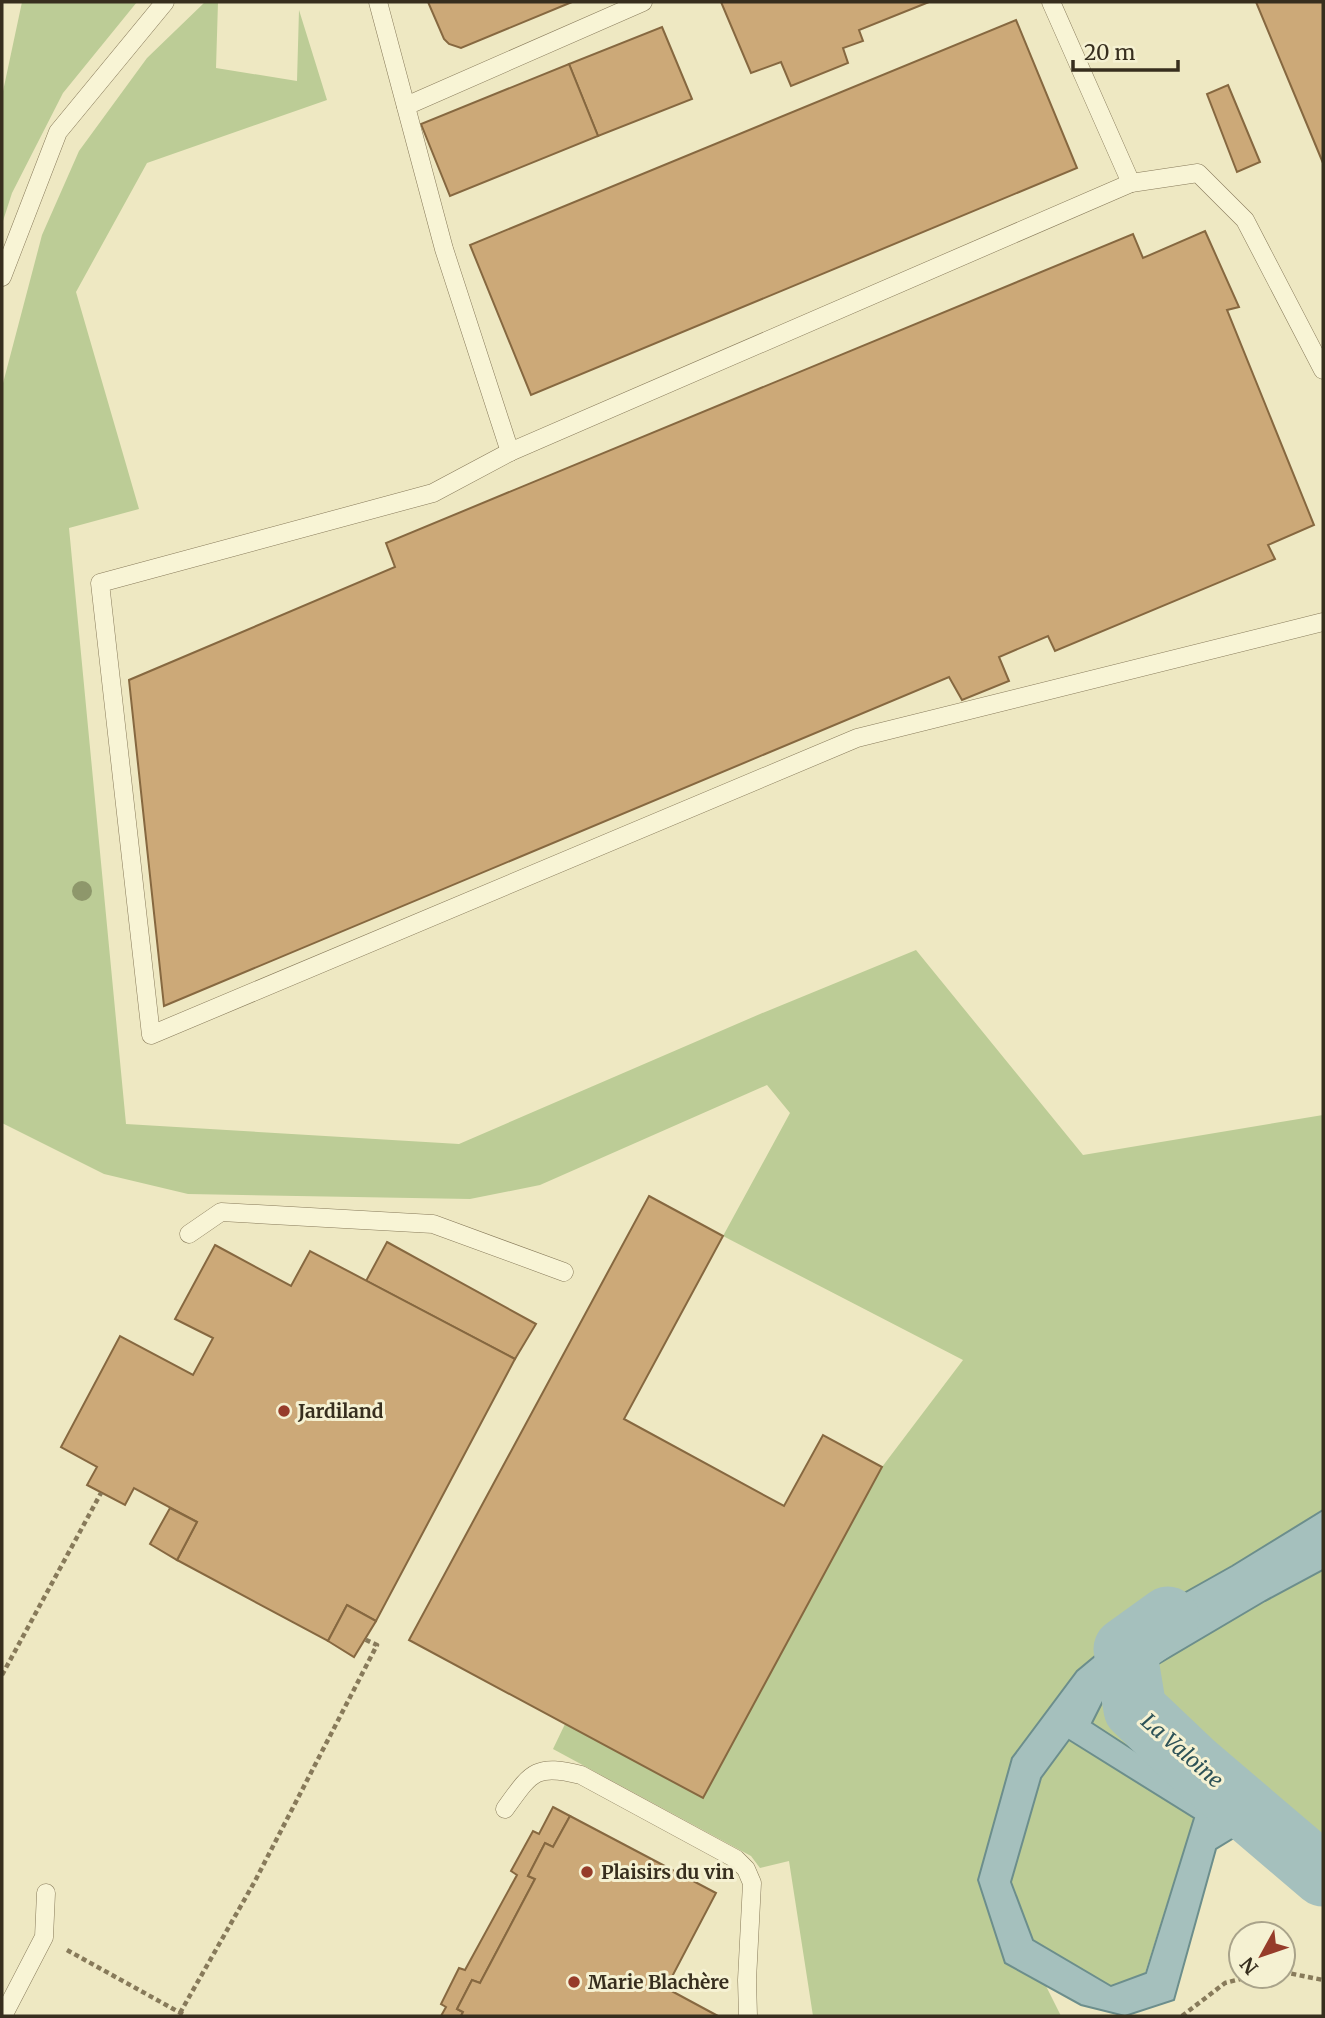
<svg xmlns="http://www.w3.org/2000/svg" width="1325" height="2018" viewBox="0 0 1325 2018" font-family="Merriweather,serif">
<rect width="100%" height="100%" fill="#eee8c2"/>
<g fill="#bccc96">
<polygon points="22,2 137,2 63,93 12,193 2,224 2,96"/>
<polygon points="205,2 218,2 216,68 297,81 299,10 327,100 147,163 76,292 139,509 69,528 126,1124 459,1144 760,1014 916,950 1083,1155 1323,1115 1323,1888 1062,1722 1043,1775 1069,1740 1194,1818 1145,1973 1111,1986 1033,1940 1011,1882 1037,1790 998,1890 1061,2016 813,2016 789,1861 760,1868 751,1856 553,1749 565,1724 703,1798 882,1467 963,1360 723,1236 790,1113 767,1085 540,1185 470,1199 188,1194 104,1174 2,1123 2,387 42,235 79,151 147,58"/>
</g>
<path fill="#a5c0bd" stroke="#6c8e8c" stroke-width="2" fill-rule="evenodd" d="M1323,1510V1570L1265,1601L1106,1695L1092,1723L1178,1779L1323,1866V1900L1234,1838L1216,1849L1174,2000L1125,2016L1081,2005L1005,1963L978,1880L1012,1758L1077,1671L1143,1616L1232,1566ZM1069,1740L1194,1818L1146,1973L1111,1986L1033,1940L1011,1882L1041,1778Z"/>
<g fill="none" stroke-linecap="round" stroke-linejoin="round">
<polyline stroke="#a5c0bd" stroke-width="63" points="1168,1618 1125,1649 1135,1709 1194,1765 1323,1875"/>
</g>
<g fill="#cca978" stroke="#866840" stroke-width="2">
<polygon points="428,2 572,2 461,48 449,44 444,39"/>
<polygon points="721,2 929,2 859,30 863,41 843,48 848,63 791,86 781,62 751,73"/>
<polygon points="1256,2 1323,2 1323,163"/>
<polygon points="1016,20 1077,168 531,395 470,245"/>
<polygon points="662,27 692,99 598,136 569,64"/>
<polygon points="569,64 598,136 450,196 421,124"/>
<polygon points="1228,85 1260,162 1237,172 1207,94"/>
<polygon points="1205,231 1239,307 1227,310 1314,525 1268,545 1275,559 1055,651 1048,636 999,657 1009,681 962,700 949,677 164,1006 129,680 395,567 386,543 1133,234 1143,258"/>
<polygon points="649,1196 723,1236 624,1419 784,1506 823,1435 882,1467 703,1798 409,1640"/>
<polygon points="387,1242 536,1324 515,1359 366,1281"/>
<polygon points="215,1245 291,1286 310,1251 515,1359 376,1621 347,1605 328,1641 177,1560 197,1522 134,1488 125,1505 87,1485 97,1467 61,1447 120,1336 193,1375 213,1338 175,1319"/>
<polygon points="170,1508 197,1522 177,1560 150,1544"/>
<polygon points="347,1605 376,1621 354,1657 328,1641"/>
<polygon points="553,1807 570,1816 553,1847 545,1843 528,1876 535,1879 480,1983 472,1980 457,2009 463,2012 461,2016 441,2016 446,2007 441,2004 459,1968 465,1970 517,1875 511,1871 533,1831 539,1834"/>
<polygon points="570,1816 716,1893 666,1988 718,2016 461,2016 463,2012 457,2009 472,1980 480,1983 535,1879 528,1876 545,1843 553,1847"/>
</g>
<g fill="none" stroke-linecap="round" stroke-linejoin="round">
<defs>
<g id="lane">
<polyline points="378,2 444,249 510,452 1131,183 1051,2"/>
<polyline points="406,106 643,2"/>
<polyline points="1131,183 1198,173 1245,220 1323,370"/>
<polyline points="2,277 58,132 165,2"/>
<polyline points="510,452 433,493 100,583 151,1035 857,738 1323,622"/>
<polyline points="189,1234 221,1212 433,1224 564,1272"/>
<path d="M505,1809C531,1773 535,1763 581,1775L736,1859L746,1869L752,1883L747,1980L748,2016"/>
<polyline points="3,2016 44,1937 46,1893"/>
</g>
</defs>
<use href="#lane" stroke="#877a5a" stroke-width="19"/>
<g stroke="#877a5a" stroke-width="4.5" stroke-dasharray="5 3.5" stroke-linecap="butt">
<polyline points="2,1675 101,1493"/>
<polyline points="67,1950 186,2016"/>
<polyline points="1283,1972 1323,1980"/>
<polyline points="180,2013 255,1881 377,1645 364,1639"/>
<polyline points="1182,2016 1225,1983 1252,1976"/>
</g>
<use href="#lane" stroke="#f8f4d5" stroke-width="18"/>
</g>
<circle fill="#8e976b" cx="82" cy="891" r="10"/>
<g fill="#963c2a" stroke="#f5f1d2" stroke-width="2.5">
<circle cx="284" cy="1411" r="7"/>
<circle cx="587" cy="1872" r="7"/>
<circle cx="574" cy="1982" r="7"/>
</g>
<g text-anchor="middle" stroke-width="6" stroke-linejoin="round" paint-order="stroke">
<g font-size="19" font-weight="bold" fill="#372e1e" stroke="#f5f1d2" text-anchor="start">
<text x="298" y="1418">Jardiland</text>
<text x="601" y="1879">Plaisirs du vin</text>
<text x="588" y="1989">Marie Blachère</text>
</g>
<g font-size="21" font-style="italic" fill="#2d5257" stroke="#f5f1d2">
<text transform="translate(1182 1751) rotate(41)" y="7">La Valoine</text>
</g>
</g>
<rect width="1325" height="2018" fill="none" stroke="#372e1e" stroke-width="7"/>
<g transform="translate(1262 1955) rotate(230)"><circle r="33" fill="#f5f1d2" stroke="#a9a38a" stroke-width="2"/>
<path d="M0-5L12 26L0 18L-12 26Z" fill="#963c2a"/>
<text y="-10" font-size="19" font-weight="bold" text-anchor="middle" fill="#372e1e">N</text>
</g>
<path d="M1073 60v10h105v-10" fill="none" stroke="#372e1e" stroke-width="3.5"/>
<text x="1084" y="60" font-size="21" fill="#372e1e" stroke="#f5f1d2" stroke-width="5" paint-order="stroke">20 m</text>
</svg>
